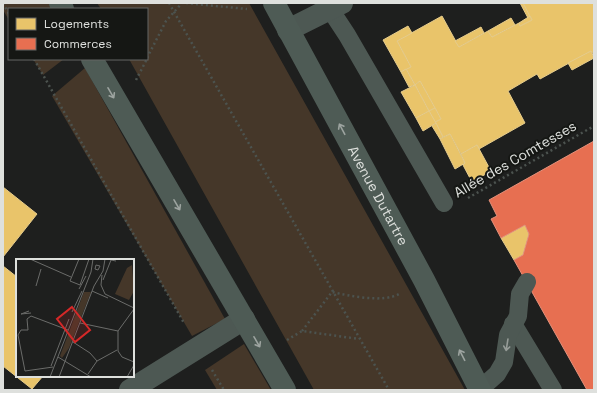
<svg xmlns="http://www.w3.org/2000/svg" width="597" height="393" viewBox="0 0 597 393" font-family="'Space Grotesk',sans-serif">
<rect width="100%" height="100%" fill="#1e1f1e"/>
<g fill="#453729">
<polygon points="3,3 49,3 52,9 9,9 9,20 3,10"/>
<polygon points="97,3 249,3 465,390 314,390 129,59 147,59 147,9 101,9"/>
<polygon points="33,59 64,59 43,75"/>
<polygon points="85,68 225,319 192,336 52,96"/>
<polygon points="244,344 271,390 217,390 205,370"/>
</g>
<g fill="#e9c46a" stroke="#e6cc8c">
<polygon points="520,3 523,3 530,16 528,18"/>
<polygon points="523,3 594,3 594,55 591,51 540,79 537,74 508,91 525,123 479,149 477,145 461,154 450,134 443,137 435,122 441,119 420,81 415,85 406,69 411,67 397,41 442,16 459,47 488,31 492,37 519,23 520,26 532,20"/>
<polygon points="530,16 532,20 520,26 519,23"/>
<polygon points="511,18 515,25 492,37 488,31"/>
<polygon points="408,26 412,33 397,41 411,67 401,72 383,40"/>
<polygon points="481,27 484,33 459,47 455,41"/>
<polygon points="591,51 594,58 572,70 568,63"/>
<polygon points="406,69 415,85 409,87 401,72"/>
<polygon points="420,81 435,108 429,111 415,85"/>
<polygon points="415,85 429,111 416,118 401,92"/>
<polygon points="435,108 441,119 435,122 429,111"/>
<polygon points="429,111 436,123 423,131 416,118"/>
<polygon points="436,123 443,137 440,139 432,126"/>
<polygon points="450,134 465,163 455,169 440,139"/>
<polygon points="477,145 491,171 472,182 463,165 465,163 461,154"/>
<polygon points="3,187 37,214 3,257"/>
<polygon points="525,225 529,234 523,255 514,260 501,238"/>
<polygon points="3,266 17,277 17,376 43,376 32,389 3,366"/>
</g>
<polygon fill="#e76f51" stroke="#e4917b" points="594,141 594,390 587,390 514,260 523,255 529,234 525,225 501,238 491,219 497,216 489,200"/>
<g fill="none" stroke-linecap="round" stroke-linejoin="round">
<g stroke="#4c534f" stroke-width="2.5" stroke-dasharray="2 3" stroke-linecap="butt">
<polyline points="3,3 9,14"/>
<polyline points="169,3 389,390"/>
<polyline points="186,3 247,9"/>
<polyline points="147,58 166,21 182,3"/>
<polyline points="34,59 184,323"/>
<polyline points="136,80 147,59"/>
<polyline points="468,198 594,126"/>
<path d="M302,331L332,292C350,296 383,303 399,294"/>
<polyline points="287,340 302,331 359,339"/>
<polyline points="212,370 224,390"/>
</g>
<g stroke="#4d5853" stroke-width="18">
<polyline points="326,3 347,35 444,203"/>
<polyline points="513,324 553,390"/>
<polyline points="480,389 497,374 504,362 508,335 518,316 520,294 527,282"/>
</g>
<g stroke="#4d5853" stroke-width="22">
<polyline points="288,30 342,3"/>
<polyline points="130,390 244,319"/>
</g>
<g stroke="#4e5b55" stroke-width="22">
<polyline points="60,3 63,9"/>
<path id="s1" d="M274,3L424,280L480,390"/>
<polyline points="92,59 285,390"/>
</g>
</g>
<defs><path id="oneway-shaft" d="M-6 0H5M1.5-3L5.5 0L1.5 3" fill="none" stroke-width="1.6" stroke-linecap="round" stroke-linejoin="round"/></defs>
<g stroke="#9da4a0">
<use href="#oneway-shaft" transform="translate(111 93) rotate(60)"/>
<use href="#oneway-shaft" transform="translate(342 129) rotate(-118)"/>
<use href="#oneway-shaft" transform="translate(177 205) rotate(60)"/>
<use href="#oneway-shaft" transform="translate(257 342) rotate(60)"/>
<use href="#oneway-shaft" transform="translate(462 355) rotate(-117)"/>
</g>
<use stroke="#969c98" href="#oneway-shaft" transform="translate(507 345) rotate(99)"/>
<g text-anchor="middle" stroke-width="4" stroke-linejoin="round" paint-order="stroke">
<g font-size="14" fill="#dee0dd" stroke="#151714">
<text transform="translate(515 159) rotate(-30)" y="5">Allée des Comtesses</text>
<text dy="5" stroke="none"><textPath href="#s1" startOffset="219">Avenue Dutartre</textPath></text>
</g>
</g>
<g transform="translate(16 259)">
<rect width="118" height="118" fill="#1e1f1e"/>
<path d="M116,6L118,32L113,41L99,35L111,9ZM68,33H75L53,89L46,99L44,97Z" fill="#453729"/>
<path fill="none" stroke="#6b6c6a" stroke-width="1" d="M14,0L55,18M63,0L54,22L64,26L73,0M80,6L84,7L82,11L79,10ZM86,16L85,26L89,35L118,49M87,21L95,1L100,2M20,27L25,10M63,30L70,17M76,32L92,39M13,52L5,55L15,54M56,53L66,32M64,64L102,72M102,72V92L106,98L118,103M102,72L118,50M57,83L74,94L81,102M42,98L75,118M35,107L53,60M37,108L9,112L2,76L5,71H12L11,60L15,57L52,71M72,115L81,102L101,91M34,118L75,13L77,0M43,118L78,27L87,12L89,0M111,118L118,106"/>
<path fill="#d62828" fill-opacity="0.15" stroke="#d62828" stroke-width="2" d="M56,48L74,71L59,83L41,60Z"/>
<rect width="118" height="118" fill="none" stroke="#dee0dd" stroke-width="2"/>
</g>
<rect width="597" height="393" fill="none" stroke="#dee0dd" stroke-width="8"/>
<rect x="8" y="8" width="140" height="52" fill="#151714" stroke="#656764"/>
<rect x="16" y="18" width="20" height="12" fill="#e9c46a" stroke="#656764"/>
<text x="44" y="28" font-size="12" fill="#dee0dd">Logements</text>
<rect x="16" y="38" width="20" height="12" fill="#e76f51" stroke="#656764"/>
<text x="44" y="48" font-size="12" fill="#dee0dd">Commerces</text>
</svg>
